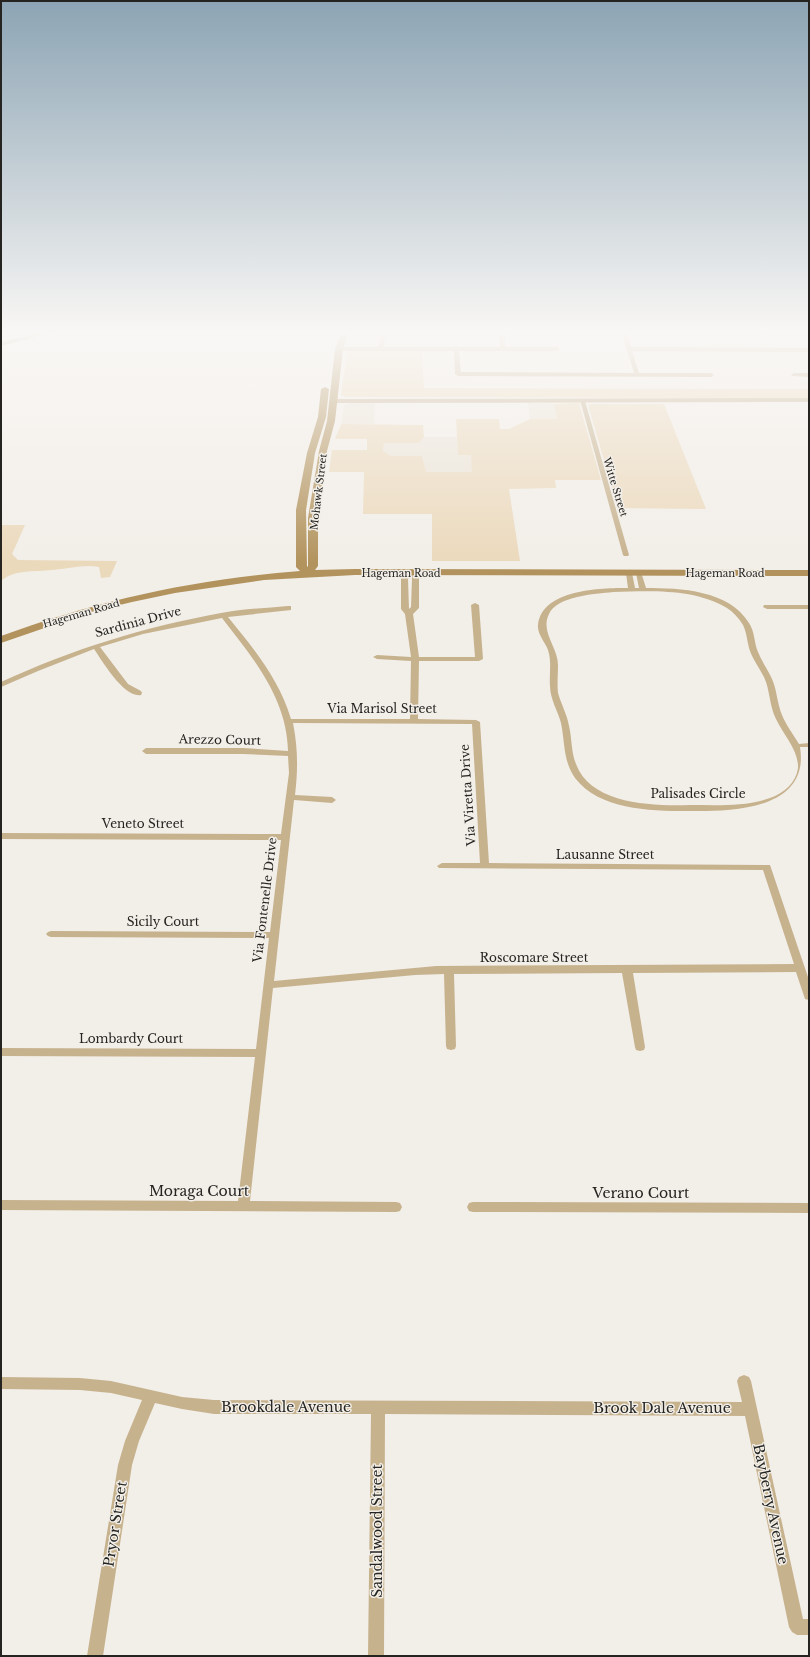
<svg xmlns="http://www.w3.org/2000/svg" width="810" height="1657" viewBox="0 0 810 1657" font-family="'Libre Baskerville',serif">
<rect width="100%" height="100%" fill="#f2eee8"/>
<g fill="#ebe3d6">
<polygon points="350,403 375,403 374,424 341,424 344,406"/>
<polygon points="528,403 554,404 557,419 530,419"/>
<polygon points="424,437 457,437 458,455 471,455 473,472 426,472 422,456 391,456 383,451 384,443 419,443"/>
</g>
<g fill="#ebd9bc">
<path d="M352,351H422L424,388L809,389V398L346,397L341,395C342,381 346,368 347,353Z"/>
<polygon points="579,403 601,480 555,480 556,488 509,489 520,561 432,561 432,514 363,514 364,472 329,472 332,450 367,450 367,439 335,439 341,424 423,425 424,437 419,443 384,443 383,451 391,456 422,456 426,472 472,472 471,455 458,455 456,419 499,419 500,429 509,429 530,419 557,419 554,404"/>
<polygon points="591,404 664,404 706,509 618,508 588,405"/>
<path d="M1,525H25L12,554L18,560L117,561L110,577L101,578L99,567C83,564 68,569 52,570C36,572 14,569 1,581Z"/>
</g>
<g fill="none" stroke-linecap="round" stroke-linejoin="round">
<polygon fill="#a38d67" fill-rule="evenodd" points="48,331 58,331 1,346 1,342"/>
<g fill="#c7b28e" fill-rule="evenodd">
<polygon points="384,331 389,331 383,347 500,347 499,331 504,331 505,347 557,347 560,349 557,351 459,351 461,372 634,373 621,331 626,331 631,347 809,348 809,352 632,351 639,373 711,373 714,375 711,377 458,376 455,374 454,351 339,351 336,349 339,347 378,347"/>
<polygon points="794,373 809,373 809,377 792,376 791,375"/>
<polygon points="580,400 585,401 629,555 628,556 624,556 623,555"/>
<path d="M410,571L419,578V608L413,614L419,657H475L471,605L475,603L479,605L483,659L479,661H419L418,719L476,720L480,722L489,863L770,865L809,980V1000L805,999L796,972L633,973L645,1047L644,1050L640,1051L636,1050L635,1047L622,973L454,974L456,1046L455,1049L451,1050L447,1049L446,1046L444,974L415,975L273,988L250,1201L396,1202L400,1203L402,1207L400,1211L396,1212L1,1210V1200L238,1201L255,1057L1,1056V1048L256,1049L269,938L51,937L48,936L46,934L48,932L51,931L270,932L281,840L1,839V833L281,834L289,773L288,756L243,754H146L142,751L146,748H243L288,751C287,698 253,658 222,618L143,634L100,647L128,684L141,691L142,693L141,695C124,698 103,662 94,649L38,671L1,687V682C73,649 144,627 221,613C243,609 266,608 288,606H291V610L228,617C254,649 279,679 291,719H410L411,661L377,659L373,657L377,655L411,657L405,614L401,609V578ZM410,577L412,579L411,607L409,609L408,579ZM293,723L472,724L480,863H442L437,866L439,868L763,870L794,964L436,966L274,981L294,800L332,803L336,800L332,797L295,795C298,770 298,748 293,723Z"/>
<path d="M629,571L632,573L635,588H639L636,573L637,572H641L646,588C680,588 729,590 749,623C755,632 754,643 758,652C762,662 768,670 772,679C777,690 777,703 782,715C786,725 793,734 799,744L809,743V747H800C810,808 736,811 699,811C660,811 602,813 575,778C563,761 565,742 561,723C558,711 550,699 550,686C549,674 552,662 548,650C545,642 537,634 538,625C542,589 601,588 628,588L626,573ZM613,592C649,591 694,588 727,608C733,612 739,618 743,625C747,633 747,642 750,651C754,662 762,671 766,682C770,694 770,707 776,719C783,734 799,751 798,768C796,783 784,793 770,798C745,807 716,805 690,805C654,806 591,805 576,764C571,752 572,738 569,726C567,714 561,704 558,693C557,684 558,675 558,665C558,647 540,632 549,614C557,596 595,594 613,592Z"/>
<polygon points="764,605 809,605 809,609 767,609 763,607"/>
<polygon points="473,1202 809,1203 809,1213 473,1212 469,1211 467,1207 469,1203"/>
<polygon points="744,1375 749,1377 751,1381 803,1619 809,1619 809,1635 797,1635 792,1632 789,1627 745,1416 385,1414 384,1656 368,1656 371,1414 214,1414 182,1409 155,1403 139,1441 132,1465 103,1656 87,1656 118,1465 125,1441 142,1400 111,1393 80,1390 1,1389 1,1377 80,1378 111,1381 182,1397 214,1400 742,1402 737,1381 739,1377"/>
</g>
<polygon fill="#c7b28e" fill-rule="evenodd" points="809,398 809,402 333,403 329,401 333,399"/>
<path fill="#b2935d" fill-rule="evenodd" d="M342,331H349L343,349L335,421L327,451L318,518V566L315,570L355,569L809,570V576L355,575L264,580L175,593L132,602L91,612L1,643V636C99,600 195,579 300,571L296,567V510L307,453L318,417L321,389L325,387L329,389L326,417L315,453L306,510L307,567L308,566V518L319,451L327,421L335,349Z"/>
</g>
<linearGradient id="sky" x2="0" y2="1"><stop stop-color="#8ca4b4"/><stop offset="0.59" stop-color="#f9f7f5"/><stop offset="1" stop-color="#f9f7f5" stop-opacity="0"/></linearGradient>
<rect width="810" height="563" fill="url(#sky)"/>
<g text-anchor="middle" stroke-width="3" stroke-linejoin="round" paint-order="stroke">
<g font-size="10" fill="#252421" stroke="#f2eee8">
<text transform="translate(616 487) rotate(73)" y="4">Witte Street</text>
<text transform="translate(318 492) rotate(-83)" y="4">Mohawk Street</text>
<text x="401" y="577">Hageman Road</text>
<text x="725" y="577">Hageman Road</text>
<text transform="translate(81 613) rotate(-16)" y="4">Hageman Road</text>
</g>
<g font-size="12" fill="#252421" stroke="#f2eee8">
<text transform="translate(138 622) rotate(-15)" y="4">Sardinia Drive</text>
<text x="382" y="713">Via Marisol Street</text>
<text transform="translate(220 740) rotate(1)" y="4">Arezzo Court</text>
<text x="698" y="798">Palisades Circle</text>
<text transform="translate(468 795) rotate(-94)" y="4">Via Viretta Drive</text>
<text x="143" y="828">Veneto Street</text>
<text x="605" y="859">Lausanne Street</text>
<text transform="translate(265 900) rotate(-83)" y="4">Via Fontenelle Drive</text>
<text x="163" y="926">Sicily Court</text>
<text x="534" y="962">Roscomare Street</text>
<text x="131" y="1043">Lombardy Court</text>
</g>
<g font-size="14" fill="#252421" stroke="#f2eee8">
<text x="199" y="1196">Moraga Court</text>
<text x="641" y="1198">Verano Court</text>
<text x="286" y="1412">Brookdale Avenue</text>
<text x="662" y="1413">Brook Dale Avenue</text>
<text transform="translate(771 1504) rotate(78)" y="5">Bayberry Avenue</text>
<text transform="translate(115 1524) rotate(-81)" y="5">Pryor Street</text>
<text transform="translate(377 1531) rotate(-90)" y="5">Sandalwood Street</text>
</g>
</g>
<rect width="810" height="1657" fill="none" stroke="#252421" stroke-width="4"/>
</svg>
